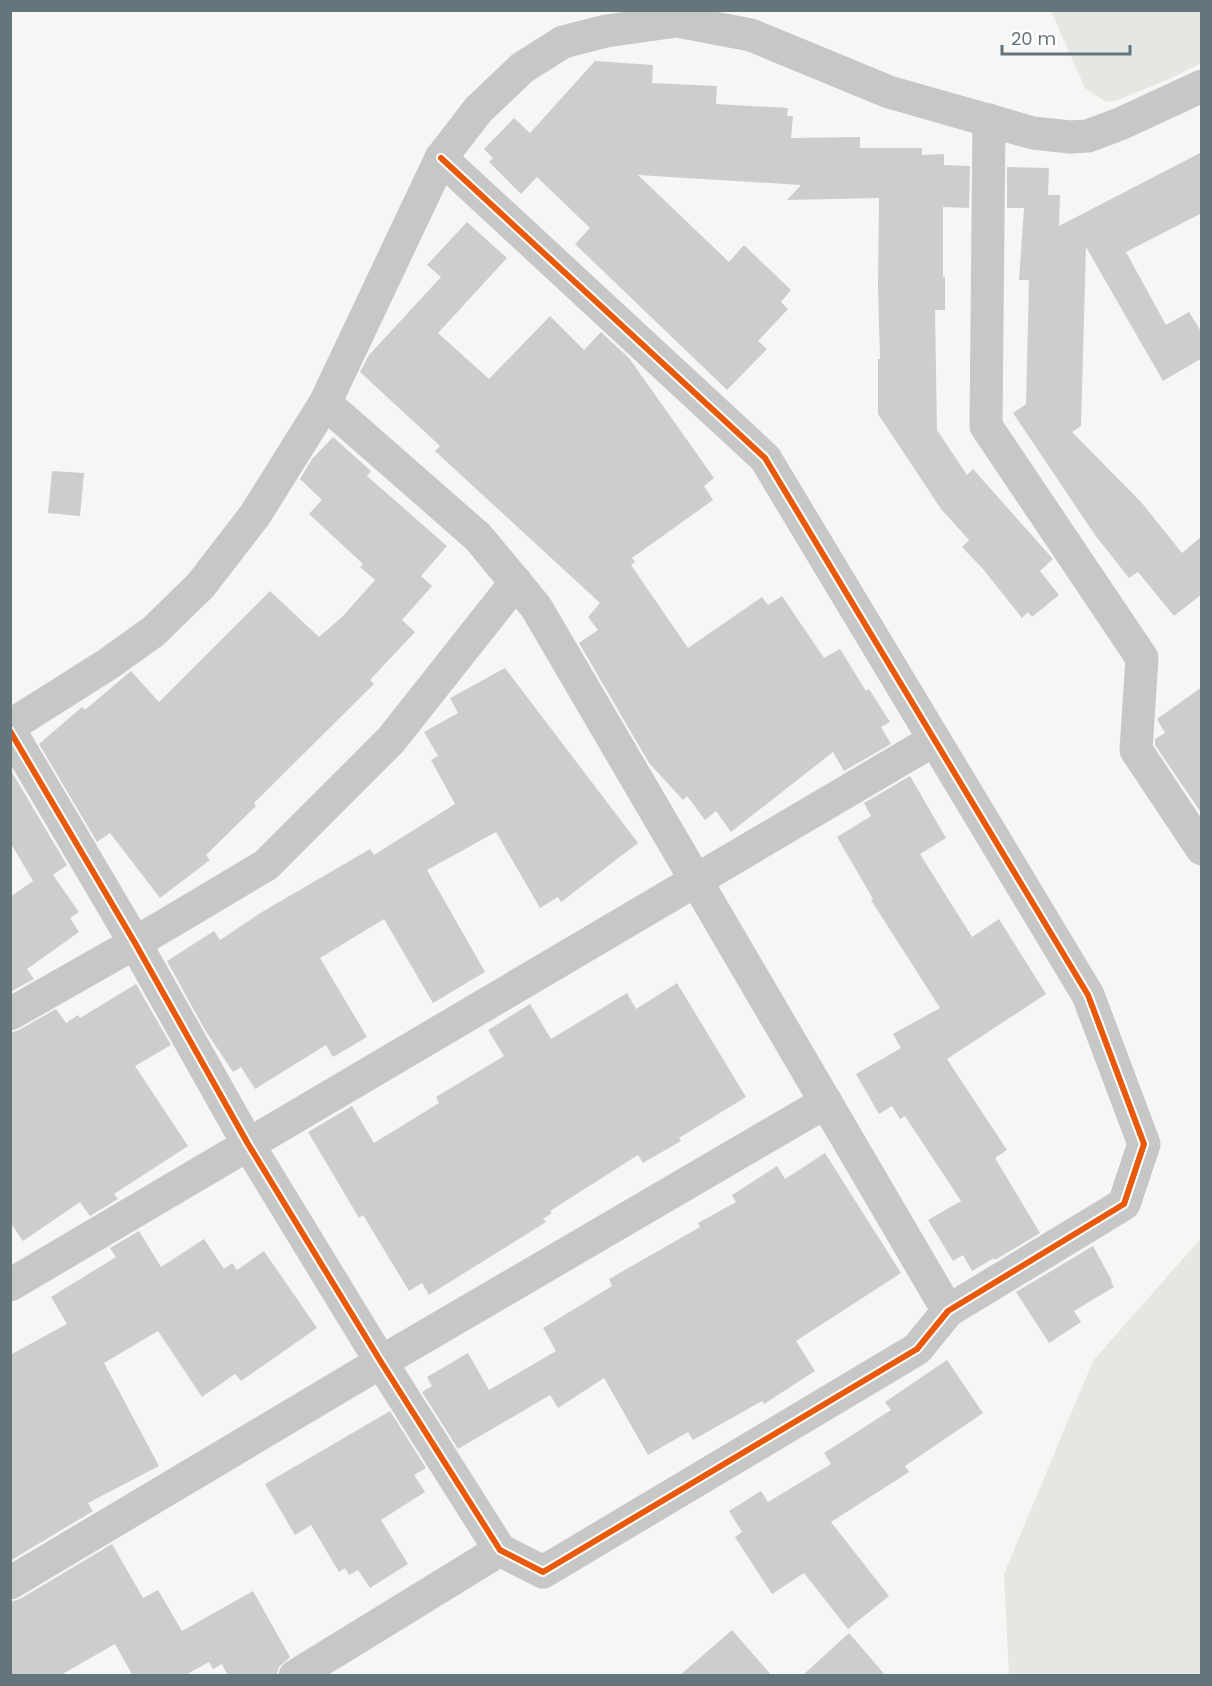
<svg xmlns="http://www.w3.org/2000/svg" width="1212" height="1686" viewBox="0 0 1212 1686" font-family="Poppins,sans-serif">
<rect width="100%" height="100%" fill="#f6f6f5"/>
<g fill="#e5e7e2">
<polygon points="1051,11 1201,11 1201,63 1167,80 1115,101 1106,102 1085,88"/>
<polygon points="1201,1238 1201,1675 1009,1675 1004,1574 1093,1361"/>
</g>
<g fill="#cccece">
<polygon points="595,61 653,65 652,83 717,86 716,104 788,108 787,116 793,116 791,138 860,137 860,148 922,148 922,155 944,154 944,165 970,166 969,208 943,207 943,277 945,277 945,310 935,310 937,430 967,475 973,469 1053,559 1040,571 1059,595 1032,617 1028,612 1022,618 983,569 962,547 969,540 941,509 878,414 878,359 880,359 878,287 879,198 787,200 801,185 638,175 729,262 744,245 791,290 781,302 788,309 758,341 767,349 727,390 575,244 590,228 537,177 521,194 489,162 493,158 484,149 514,118 530,133"/>
<polygon points="1202,152 1202,213 1126,252 1166,325 1189,312 1202,333 1202,358 1163,381 1086,247 1081,426 1072,432 1141,502 1182,553 1202,536 1202,594 1174,616 1138,572 1129,578 1095,535 1013,413 1026,404 1029,280 1019,280 1024,208 1007,208 1007,167 1049,168 1048,195 1060,195 1059,226"/>
<polygon points="467,222 507,258 438,333 489,379 550,316 584,350 601,332 629,358 714,478 704,486 713,500 632,558 635,562 631,565 688,648 762,597 768,605 782,596 824,658 840,649 866,691 869,689 890,722 881,727 891,744 844,771 833,752 731,832 716,811 705,820 687,796 683,800 649,763 579,643 598,630 588,617 600,603 435,451 440,446 360,372 369,355 441,277 427,265"/>
<polygon points="333,437 371,471 367,476 447,546 421,576 432,586 402,620 415,632 370,680 374,684 254,803 256,806 206,855 210,860 160,898 110,833 97,842 39,744 82,707 85,710 131,671 159,702 270,591 319,637 343,616 375,580 360,567 363,564 309,514 322,500 300,479 312,459"/>
<polygon points="52,471 84,473 80,516 48,513"/>
<polygon points="505,668 638,843 561,902 558,897 540,908 496,832 427,870 485,972 433,1003 384,919 320,958 367,1037 333,1057 326,1045 255,1089 241,1067 233,1072 205,1030 167,961 214,931 220,940 262,912 370,849 374,855 455,804 431,760 438,756 424,732 458,713 450,698"/>
<polygon points="1202,687 1202,814 1155,745 1155,739 1165,733 1157,719"/>
<polygon points="10,769 67,865 53,875 79,912 70,918 79,932 27,969 34,979 10,992 10,897 33,881 10,842"/>
<polygon points="910,776 946,838 920,854 972,937 999,919 1046,994 947,1059 1007,1150 995,1158 1040,1233 995,1260 994,1258 972,1271 963,1255 953,1261 928,1220 961,1201 905,1116 900,1119 892,1106 879,1114 856,1074 901,1048 893,1034 940,1008 871,900 873,899 837,837 871,816 864,803"/>
<polygon points="677,983 746,1097 679,1138 681,1141 643,1163 638,1155 550,1211 552,1213 543,1219 546,1222 429,1295 422,1283 409,1291 363,1215 359,1218 308,1132 352,1106 374,1143 439,1103 436,1097 504,1056 488,1030 530,1004 551,1039 627,993 636,1009"/>
<polygon points="136,984 171,1045 135,1066 188,1146 114,1194 118,1199 90,1216 80,1202 23,1241 10,1222 10,1033 19,1030 56,1009 66,1023 78,1015 80,1018"/>
<polygon points="825,1153 901,1273 796,1341 815,1371 764,1404 762,1401 693,1440 688,1432 648,1455 604,1378 558,1408 550,1395 458,1449 422,1392 432,1386 427,1377 468,1353 489,1390 556,1351 543,1328 612,1286 609,1279 700,1227 698,1223 736,1202 732,1195 777,1166 785,1179"/>
<polygon points="139,1231 161,1267 204,1239 224,1269 232,1263 237,1270 264,1251 317,1328 241,1381 235,1374 202,1397 158,1331 104,1363 159,1466 88,1503 93,1511 10,1561 10,1355 67,1324 51,1297 116,1257 110,1248"/>
<polygon points="1093,1246 1112,1281 1111,1282 1114,1287 1074,1311 1081,1322 1049,1343 1016,1292"/>
<polygon points="947,1360 983,1413 905,1466 909,1472 831,1522 889,1596 848,1629 804,1573 772,1594 735,1537 742,1532 729,1511 761,1491 768,1502 831,1464 824,1453 891,1410 885,1402"/>
<polygon points="390,1411 426,1468 414,1475 425,1492 381,1520 408,1564 370,1588 358,1570 349,1575 345,1568 339,1572 311,1525 295,1535 265,1484"/>
<polygon points="112,1544 143,1598 158,1590 182,1631 253,1591 290,1657 279,1667 276,1676 228,1676 222,1664 213,1669 209,1662 184,1676 133,1676 115,1644 59,1676 10,1676 10,1602 20,1599"/>
<polygon points="732,1630 772,1676 679,1676"/>
<polygon points="849,1633 886,1676 802,1676"/>
</g>
<g fill="none" stroke-linecap="round" stroke-linejoin="round">
<g stroke="#c6c8c8" stroke-width="33">
<polyline points="989,120 986,426 1142,658 1136,750 1202,849"/>
<polyline points="325,403 478,537 536,607 948,1311"/>
<polyline points="10,726 108,664 154,631 201,585 255,515 325,403 441,158 478,110 522,68 563,42 606,31 677,21 751,35 889,92 1033,133 1070,137 1088,136 1120,124 1202,86"/>
<polyline points="10,731 135,943 248,1144 381,1362 500,1550 543,1572 917,1349 948,1311 1124,1204 1144,1144 1088,995 765,458 441,158"/>
<polyline points="10,1014 135,943 266,865 391,740 516,582"/>
<polyline points="10,1285 934,740"/>
<polyline points="10,1583 381,1362 826,1102"/>
<polyline points="295,1676 500,1550"/>
</g>
<defs>
<polyline id="cycleway" points="10,731 135,943 248,1144 381,1362 500,1550 543,1572 917,1349 948,1311 1124,1204 1144,1144 1088,995 765,458 441,158"/>
</defs>
<use href="#cycleway" stroke="#fff" stroke-width="10"/>
<use href="#cycleway" stroke="#e8590c" stroke-width="6"/>
</g>
<rect width="1212" height="1686" fill="none" stroke="#64757d" stroke-width="24"/>
<path d="M1002 45v9h128v-9" fill="none" stroke="#64757d" stroke-width="3"/>
<text x="1011" y="45" font-size="18" fill="#64757d" stroke="#ffffff" stroke-width="4.5" paint-order="stroke">20 m</text>
</svg>
